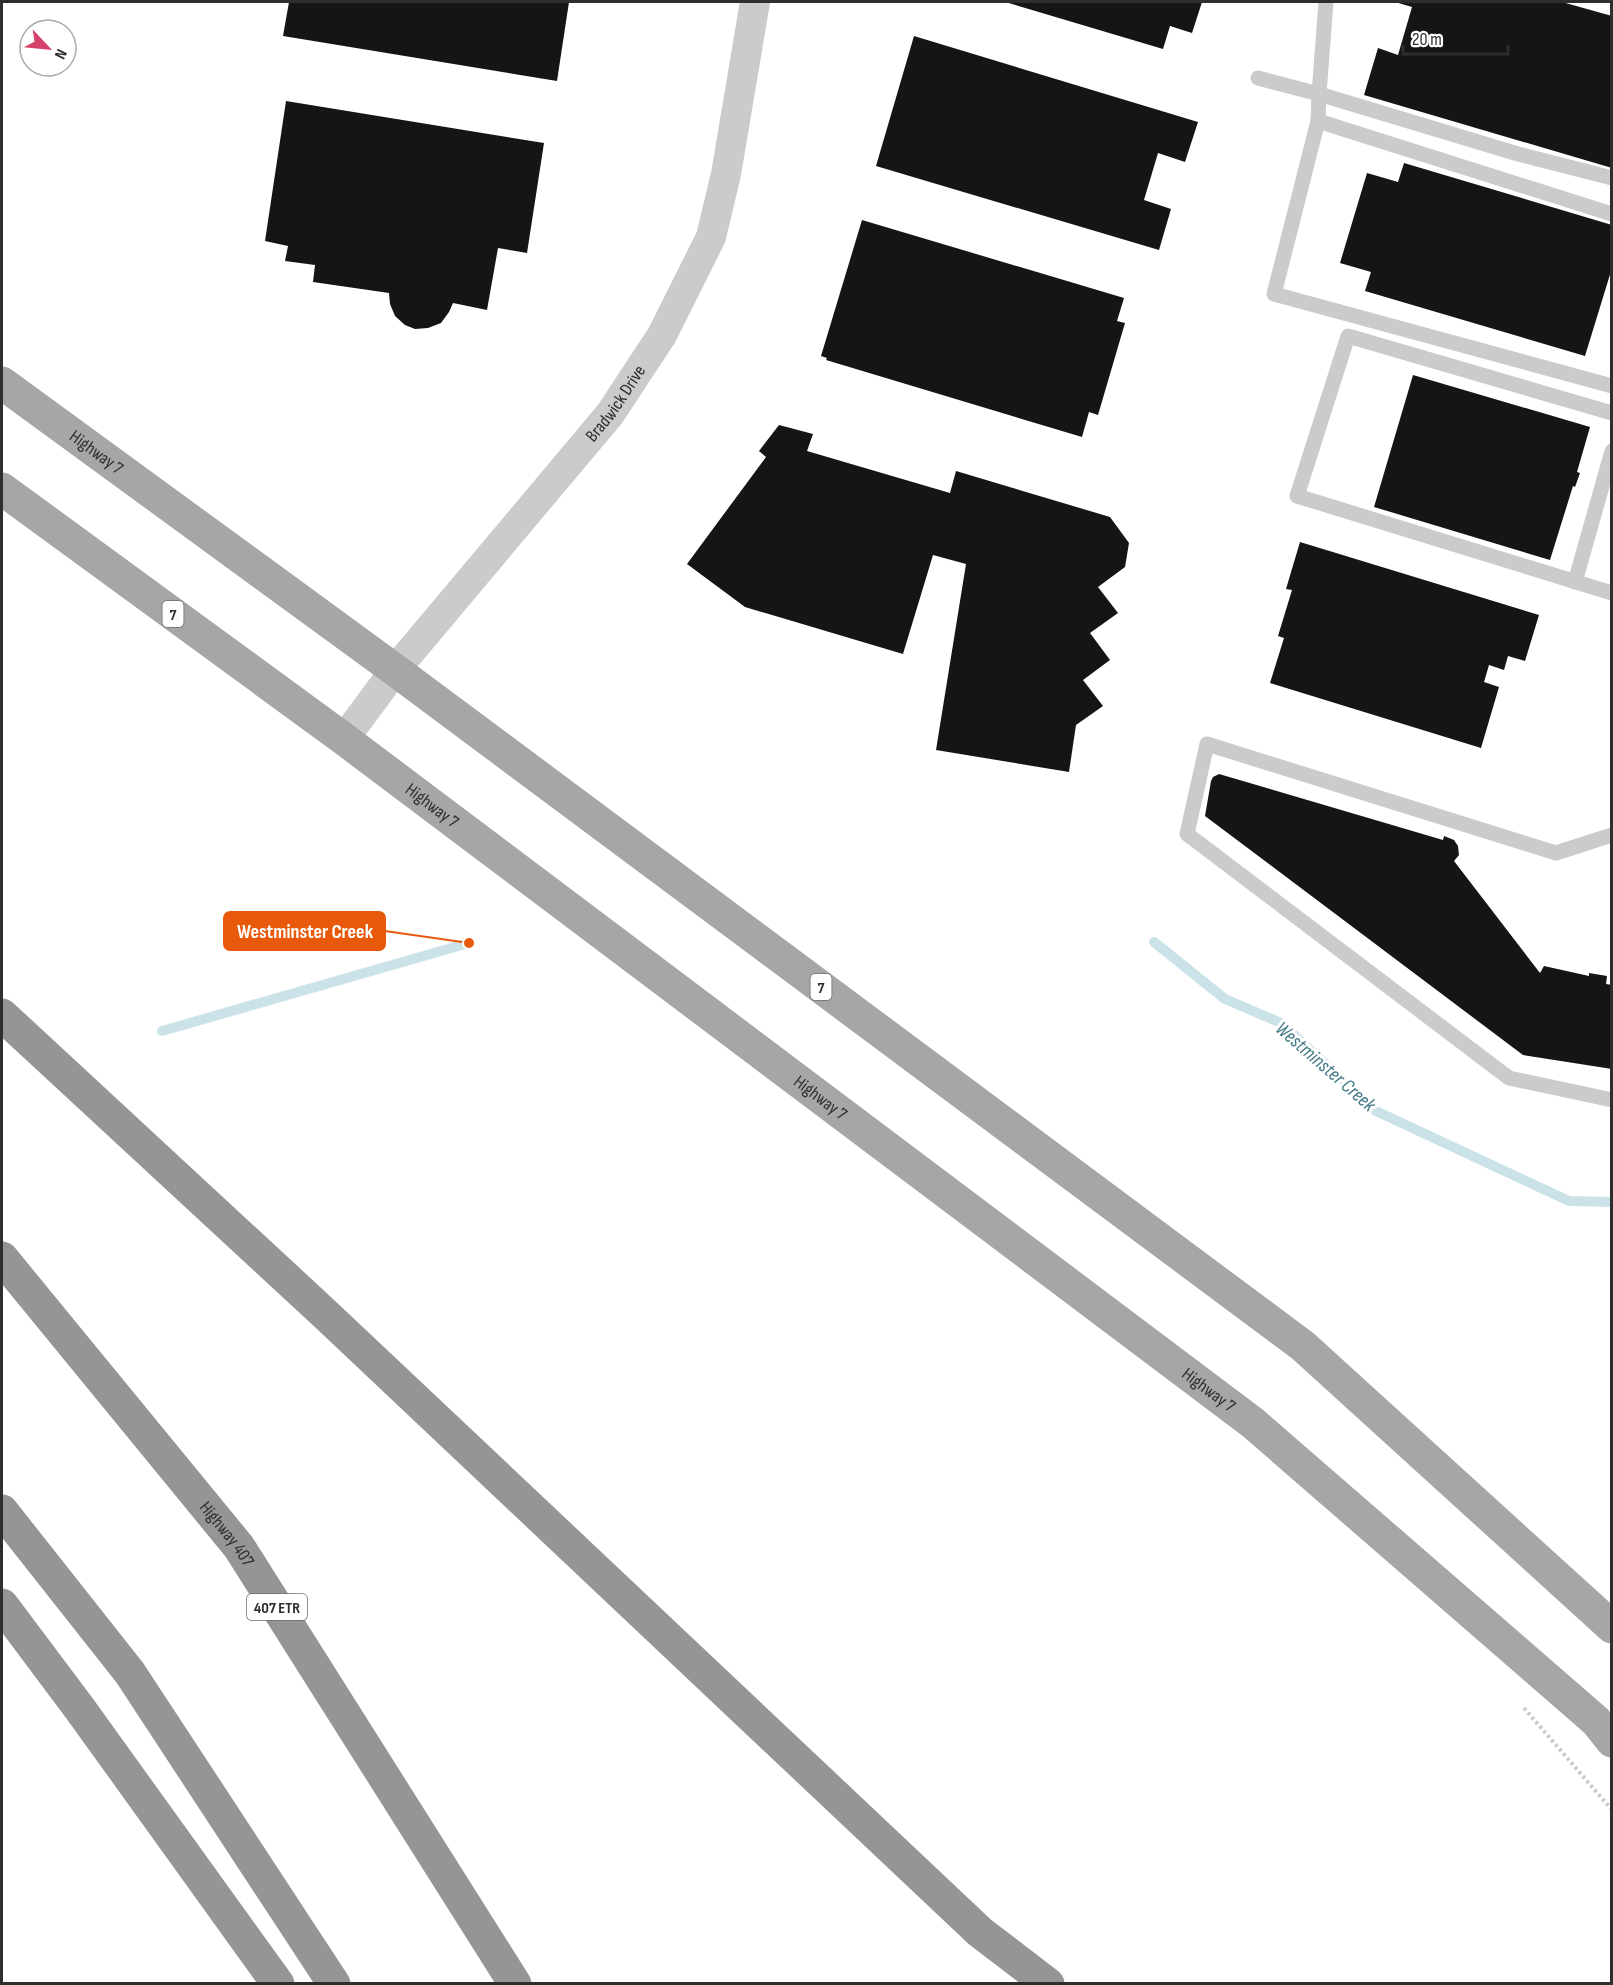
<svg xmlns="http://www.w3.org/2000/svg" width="1613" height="1985" viewBox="0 0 1613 1985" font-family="'Sofia Sans Condensed',sans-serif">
<rect width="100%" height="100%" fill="#fff"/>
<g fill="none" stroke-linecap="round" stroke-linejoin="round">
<g stroke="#cbe3e8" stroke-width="10">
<polyline points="1154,942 1225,999 1281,1023 1376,1111 1569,1201 1612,1202"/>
<polyline points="162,1031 469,943"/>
</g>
</g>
<g fill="#151515">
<polygon points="289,2 569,2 557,81 283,36"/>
<polygon points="1005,2 1202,2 1192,33 1170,26 1163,49"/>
<polygon points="1395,2 1562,2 1612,16 1612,168 1364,95 1378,48 1398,55 1412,7"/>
<polygon points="914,36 1198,122 1185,162 1158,153 1144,200 1171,209 1159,250 876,166"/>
<polygon points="286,101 544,143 527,253 498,248 487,310 453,303 449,312 441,323 428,328 415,329 405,325 395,316 390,304 389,293 313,282 315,265 285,261 288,246 265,241"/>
<polygon points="1404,163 1612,225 1612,268 1585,356 1365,291 1371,272 1340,263 1367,173 1398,182"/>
<polygon points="862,220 1124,298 1117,321 1125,323 1098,415 1089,412 1082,437 826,360 827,358 821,356"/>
<polygon points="1413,375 1590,427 1577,472 1580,473 1575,487 1573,486 1550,560 1374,507"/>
<polygon points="779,425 813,434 807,451 950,493 956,471 1110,517 1129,543 1125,567 1098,587 1118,613 1090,633 1110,660 1083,680 1103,706 1076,725 1069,772 936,750 966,564 933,555 903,654 745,607 687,564 766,457 759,451"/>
<polygon points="1300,542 1539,615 1525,661 1508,656 1504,670 1489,665 1484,682 1499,687 1481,748 1270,683 1284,638 1278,636 1292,590 1286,589"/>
<polygon points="1219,774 1443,840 1444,836 1454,840 1458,846 1459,855 1454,861 1540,973 1544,966 1589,976 1589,973 1607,976 1606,984 1612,985 1612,1069 1523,1055 1205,816 1211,781 1213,777"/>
</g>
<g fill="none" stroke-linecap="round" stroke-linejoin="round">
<polyline stroke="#cbcbcb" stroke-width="4" stroke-dasharray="3 3" stroke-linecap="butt" points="1524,1708 1612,1810"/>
<g stroke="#cbcbcb" stroke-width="15">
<polyline points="1326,2 1319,94 1518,154 1612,178"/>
<polyline points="1258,78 1319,94 1318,121"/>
<polyline points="1612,214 1318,121 1274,294 1612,386"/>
<polyline points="1612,413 1348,336 1297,496 1612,593"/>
<polyline points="1575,582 1612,451"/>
<polyline points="1612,835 1556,853 1207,744 1187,834 1509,1078 1612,1100"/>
</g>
<path stroke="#cbcbcb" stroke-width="30" id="s1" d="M344,739L395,670L610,414L662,335L711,237L726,174L755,2"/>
<g stroke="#a6a6a6" stroke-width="33">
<path id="s2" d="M2,383L395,670L1303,1346L1612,1627"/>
<path id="s3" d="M2,489L344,739L1253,1423L1596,1721L1612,1741"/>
</g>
<g stroke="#959595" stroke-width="33">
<polyline points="2,1015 325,1314 980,1932 1048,1984"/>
<path id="s4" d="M2,1258L239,1547L515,1984"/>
<polyline points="2,1511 130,1673 334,1984"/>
<polyline points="2,1605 80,1709 278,1984"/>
</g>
</g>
<g text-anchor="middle" stroke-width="6" stroke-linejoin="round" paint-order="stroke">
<g fill="#fff" stroke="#6d6d6d" stroke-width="1.5">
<rect x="162.5" y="601" width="21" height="26" rx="4.5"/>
<rect x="810.5" y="974" width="21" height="26" rx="4.5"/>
<rect x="247" y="1594" width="60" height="26" rx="4.5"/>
</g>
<g font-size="16" font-weight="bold" fill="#2e2e2e">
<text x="173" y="620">7</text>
<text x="821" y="993">7</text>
<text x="277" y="1613">407 ETR</text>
</g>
<g font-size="18" fill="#2e2e2e" stroke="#fff">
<text dy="6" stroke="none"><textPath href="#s1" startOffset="432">Bradwick Drive</textPath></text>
<text dy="6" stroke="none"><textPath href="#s2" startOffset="117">Highway 7</textPath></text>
<text dy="6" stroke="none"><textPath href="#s3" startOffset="534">Highway 7</textPath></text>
<text dy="6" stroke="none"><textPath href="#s3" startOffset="1020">Highway 7</textPath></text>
<text dy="6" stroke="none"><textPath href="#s3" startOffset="1506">Highway 7</textPath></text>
<text dy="6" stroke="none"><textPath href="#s4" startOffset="356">Highway 407</textPath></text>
</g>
<g font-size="20" font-style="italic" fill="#447b88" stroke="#fff">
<text transform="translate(1326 1066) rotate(41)" y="7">Westminster Creek</text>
</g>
</g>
<path fill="none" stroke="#e8590c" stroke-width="2" d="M469 943L385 931"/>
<circle fill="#e8590c" stroke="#fff" stroke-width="2" cx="469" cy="943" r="6"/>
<rect fill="#e8590c" stroke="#e8590c" stroke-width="2" x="224" y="912" width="161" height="38" rx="6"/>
<g font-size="20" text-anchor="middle" font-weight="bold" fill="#fff">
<text x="305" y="938">Westminster Creek</text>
</g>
<rect width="1613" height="1985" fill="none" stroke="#2e2e2e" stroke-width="6"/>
<g transform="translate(48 48) rotate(116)"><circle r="28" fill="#ffffff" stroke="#ababab" stroke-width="1.5"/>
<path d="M0-4.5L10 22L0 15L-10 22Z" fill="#d4416a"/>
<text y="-9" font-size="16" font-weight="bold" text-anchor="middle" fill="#2e2e2e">N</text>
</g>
<path d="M1403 45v9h105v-9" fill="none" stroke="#2e2e2e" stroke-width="3"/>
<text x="1412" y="45" font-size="18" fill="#2e2e2e" stroke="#ffffff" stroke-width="4.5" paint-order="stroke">20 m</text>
</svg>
